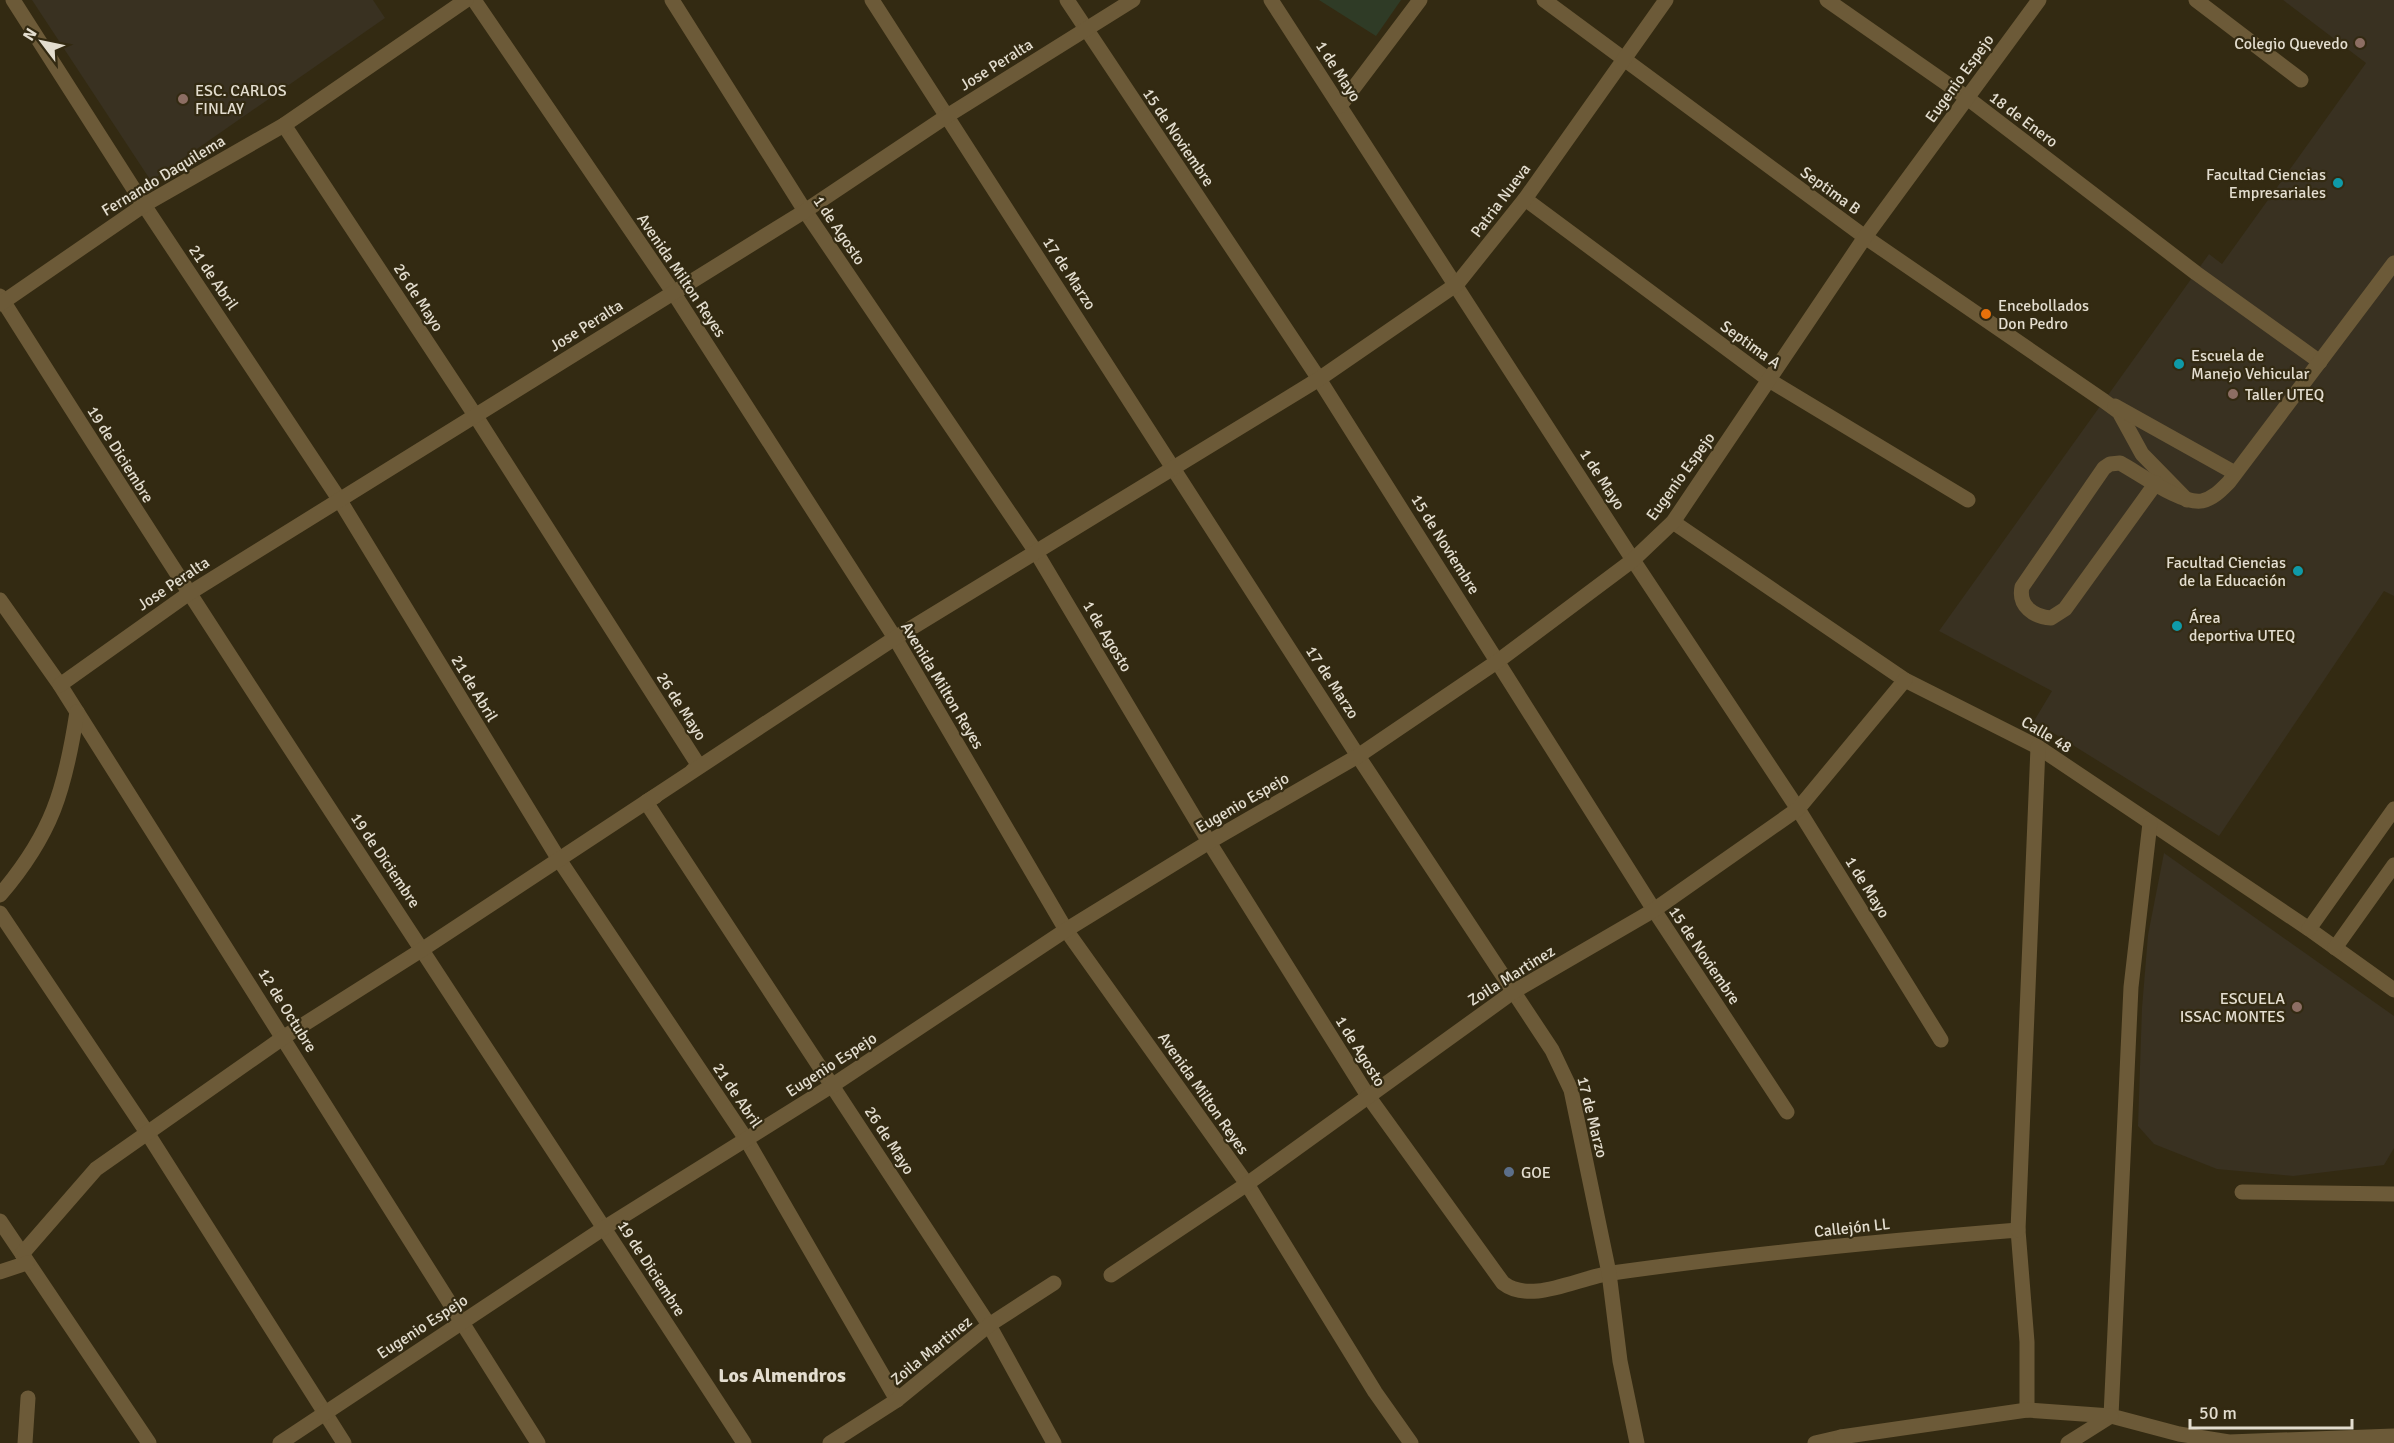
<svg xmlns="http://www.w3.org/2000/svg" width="2394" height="1443" viewBox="0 0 2394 1443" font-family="Signika,sans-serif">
<rect width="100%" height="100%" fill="#332a12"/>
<g fill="#393121">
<polygon points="32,0 373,0 385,18 151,181"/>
<polygon points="2283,0 2394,0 2394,596 2384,591 2219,836 2034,721 2052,691 1939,631 2209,254 2222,264 2366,63"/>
<polygon points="2164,853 2394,1016 2394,1148 2384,1165 2293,1176 2217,1169 2154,1144 2138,1126 2142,1008 2148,935"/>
</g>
<polygon fill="#2f3b26" points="1319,0 1401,0 1376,36"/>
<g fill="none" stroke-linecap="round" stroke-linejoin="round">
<g stroke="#6c5a38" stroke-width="15">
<polyline points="13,0 144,205 339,499 558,858 746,1139 897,1400"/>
<polyline points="474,0 673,292 895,638 1066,930 1247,1184 1375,1392 1411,1443"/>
<path d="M672,0L805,211L1036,552L1209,842L1368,1096L1503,1283C1531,1305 1579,1277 1612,1273C1746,1254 1882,1241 2018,1230L2027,1342V1410"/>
<polyline points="872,0 1358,756 1552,1050 1571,1090 1609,1273 1620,1361 1637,1443"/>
<polyline points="1067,0 1319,379 1654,910 1787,1112"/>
<polyline points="1271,0 1633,560 1798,809 1941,1040"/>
<polyline points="1544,0 1865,237 2104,401 2119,412 2142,454 2187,500"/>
<polyline points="1827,0 1966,97 2196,273 2320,362"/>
<polyline points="2196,0 2301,80"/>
<polyline points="1340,106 1420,0"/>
<polyline points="284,125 475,415 699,766 693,770"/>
<polyline points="1525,199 1769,380 1968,500"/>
<path d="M0,296C243,682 496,1061 744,1443"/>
<polyline points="0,304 144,205 284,125 466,0"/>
<polyline points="2115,406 2235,473"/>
<path d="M2156,483L2065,609L2051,618C2034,617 2018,606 2022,587L2104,468L2110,464L2120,463C2139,473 2182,505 2202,501C2214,498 2221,490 2229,482L2394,263"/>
<polyline points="1673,522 1905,680 2038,747 2309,929 2394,990"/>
<polyline points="0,600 60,685 538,1443"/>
<polyline points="60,685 188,594 805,211 947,116 1133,0"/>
<polyline points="656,796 646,802 989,1325 1054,1443"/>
<polyline points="2150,823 2131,987 2111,1416 2179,1434 2229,1442 2394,1436"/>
<path d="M0,895C52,834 65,790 77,712"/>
<polyline points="0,913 146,1131 344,1443"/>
<polyline points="2309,929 2394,809"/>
<polyline points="2335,948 2394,865"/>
<polyline points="2242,1192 2394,1194"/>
<polyline points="0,1221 149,1443"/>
<polyline points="2018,1230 2038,747"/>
<polyline points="22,1254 96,1169 284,1037 423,949 895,638 1319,379 1457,284 1525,199 1666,0"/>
<polyline points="0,1272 27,1263"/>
<polyline points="1111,1275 1247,1184 1513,992 1654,910 1798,809 1905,680"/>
<polyline points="25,1443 28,1398"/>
<polyline points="280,1443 604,1228 833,1085 1066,930 1209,842 1358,756 1498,661 1633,560 1673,522 1865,237 2039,0"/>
<polyline points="830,1443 897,1400 989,1325 1054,1283"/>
<polyline points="1815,1443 1841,1437"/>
<polyline points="1846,1443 1841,1437 2027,1410 2111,1416 2068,1443"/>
</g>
</g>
<g fill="#8d6e63" stroke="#332a12" stroke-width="2">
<circle cx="2360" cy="43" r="6"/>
<circle cx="183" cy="99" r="6"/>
<circle cx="2233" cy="394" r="6"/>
<circle cx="2297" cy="1007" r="6"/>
</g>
<g fill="#0f9aa8" stroke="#332a12" stroke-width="2">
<circle cx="2338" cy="183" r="6"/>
<circle cx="2179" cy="364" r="6"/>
<circle cx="2298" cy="571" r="6"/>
<circle cx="2177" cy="626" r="6"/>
</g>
<circle fill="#e8710a" stroke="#332a12" stroke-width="2" cx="1986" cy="314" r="6"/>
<circle fill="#5c6f8a" stroke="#332a12" stroke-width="2" cx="1509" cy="1172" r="6"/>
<g text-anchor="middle" stroke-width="4.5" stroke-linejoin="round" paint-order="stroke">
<g font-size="16" fill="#e3ddcf" stroke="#332a12" text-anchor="start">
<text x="2348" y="49" text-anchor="end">Colegio Quevedo</text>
<text x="195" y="96">ESC. CARLOS<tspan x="195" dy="18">FINLAY</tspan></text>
<text x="2326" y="180" text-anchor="end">Facultad Ciencias<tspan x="2326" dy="18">Empresariales</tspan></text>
<text x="1998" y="311">Encebollados<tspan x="1998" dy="18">Don Pedro</tspan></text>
<text x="2191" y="361">Escuela de<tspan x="2191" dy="18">Manejo Vehicular</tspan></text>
<text x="2245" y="400">Taller UTEQ</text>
<text x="2286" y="568" text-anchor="end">Facultad Ciencias<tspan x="2286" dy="18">de la Educación</tspan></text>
<text x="2189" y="623">Área<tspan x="2189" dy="18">deportiva UTEQ</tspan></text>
<text x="2285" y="1004" text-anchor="end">ESCUELA<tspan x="2285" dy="18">ISSAC MONTES</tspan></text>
<text x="1521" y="1178">GOE</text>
</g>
<g font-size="16" fill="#e3ddcf" stroke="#332a12">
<text transform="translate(996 64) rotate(-32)" y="6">Jose Peralta</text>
<text transform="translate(1339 71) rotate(57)" y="6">1 de Mayo</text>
<text transform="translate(1959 78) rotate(-54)" y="6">Eugenio Espejo</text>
<text transform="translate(2024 119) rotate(37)" y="6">18 de Enero</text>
<text transform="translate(1179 137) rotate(56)" y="6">15 de Noviembre</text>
<text transform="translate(163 175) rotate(-31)" y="6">Fernando Daquilema</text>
<text transform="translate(1831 190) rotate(36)" y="6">Septima B</text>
<text transform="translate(1500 200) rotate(-53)" y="6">Patria Nueva</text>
<text transform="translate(840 230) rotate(56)" y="6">1 de Agosto</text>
<text transform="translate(1070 273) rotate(57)" y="6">17 de Marzo</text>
<text transform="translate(682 275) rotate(56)" y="6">Avenida Milton Reyes</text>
<text transform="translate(214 277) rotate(56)" y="6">21 de Abril</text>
<text transform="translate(419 297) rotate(57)" y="6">26 de Mayo</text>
<text transform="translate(586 325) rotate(-32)" y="6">Jose Peralta</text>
<text transform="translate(1751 344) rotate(36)" y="6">Septima A</text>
<text transform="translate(121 454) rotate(58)" y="6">19 de Diciembre</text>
<text transform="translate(1680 476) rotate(-54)" y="6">Eugenio Espejo</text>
<text transform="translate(1603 479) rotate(57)" y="6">1 de Mayo</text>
<text transform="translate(1446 544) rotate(58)" y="6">15 de Noviembre</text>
<text transform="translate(173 583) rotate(-34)" y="6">Jose Peralta</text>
<text transform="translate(1108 636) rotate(59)" y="6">1 de Agosto</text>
<text transform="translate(1333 682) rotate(57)" y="6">17 de Marzo</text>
<text transform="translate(943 685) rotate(59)" y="6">Avenida Milton Reyes</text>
<text transform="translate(475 688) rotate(59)" y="6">21 de Abril</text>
<text transform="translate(682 706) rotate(57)" y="6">26 de Mayo</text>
<text transform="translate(2047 734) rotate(31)" y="6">Calle 48</text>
<text transform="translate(1242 802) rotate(-30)" y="6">Eugenio Espejo</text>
<text transform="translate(386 860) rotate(56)" y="6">19 de Diciembre</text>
<text transform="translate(1868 887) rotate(58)" y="6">1 de Mayo</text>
<text transform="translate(1705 955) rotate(56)" y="6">15 de Noviembre</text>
<text transform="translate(1511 975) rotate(-32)" y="6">Zoila Martinez</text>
<text transform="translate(288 1010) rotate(58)" y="6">12 de Octubre</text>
<text transform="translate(1361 1051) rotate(58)" y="6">1 de Agosto</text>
<text transform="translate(831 1064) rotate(-33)" y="6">Eugenio Espejo</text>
<text transform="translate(1204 1093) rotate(55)" y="6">Avenida Milton Reyes</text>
<text transform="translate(738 1095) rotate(56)" y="6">21 de Abril</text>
<text transform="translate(1593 1117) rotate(76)" y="6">17 de Marzo</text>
<text transform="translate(890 1140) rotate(57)" y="6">26 de Mayo</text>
<text transform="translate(1852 1227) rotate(-6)" y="6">Callejón LL</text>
<text transform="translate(652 1268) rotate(57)" y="6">19 de Diciembre</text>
<text transform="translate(422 1326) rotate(-33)" y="6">Eugenio Espejo</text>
<text transform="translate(931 1350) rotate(-39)" y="6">Zoila Martinez</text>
</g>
<g font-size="20" font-weight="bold" fill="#e3ddcf" stroke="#332a12">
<text x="782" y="1382">Los Almendros</text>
</g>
</g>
<g transform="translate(42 42) rotate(302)" stroke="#332a12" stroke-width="4.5" paint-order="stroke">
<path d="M0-4.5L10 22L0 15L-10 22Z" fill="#e3ddcf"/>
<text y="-9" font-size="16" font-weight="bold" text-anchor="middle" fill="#e3ddcf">N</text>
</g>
<path d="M2190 1419v9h162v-9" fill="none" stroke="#e3ddcf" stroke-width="3"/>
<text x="2199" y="1419" font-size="18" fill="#e3ddcf" stroke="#332a12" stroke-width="4.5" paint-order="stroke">50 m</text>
</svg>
